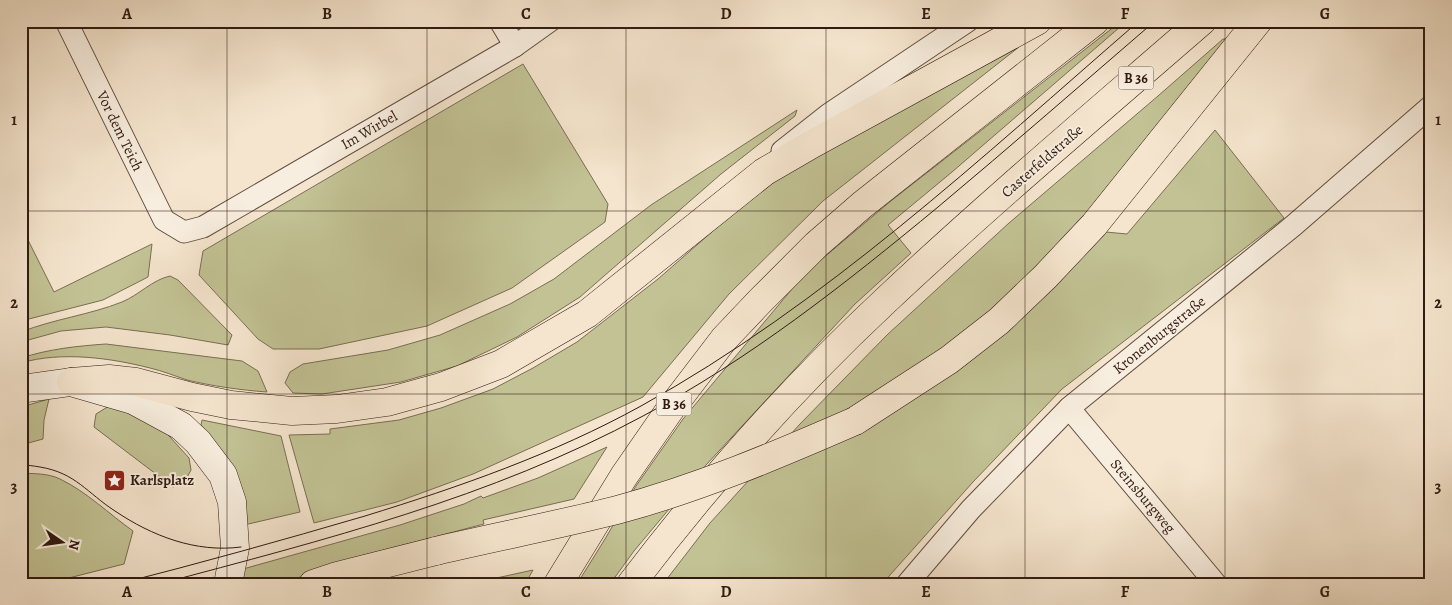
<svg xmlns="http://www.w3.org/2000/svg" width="1452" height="605" viewBox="0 0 1452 605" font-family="Alegreya,serif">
<rect width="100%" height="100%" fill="#f5e5ce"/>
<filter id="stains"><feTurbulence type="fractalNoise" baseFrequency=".004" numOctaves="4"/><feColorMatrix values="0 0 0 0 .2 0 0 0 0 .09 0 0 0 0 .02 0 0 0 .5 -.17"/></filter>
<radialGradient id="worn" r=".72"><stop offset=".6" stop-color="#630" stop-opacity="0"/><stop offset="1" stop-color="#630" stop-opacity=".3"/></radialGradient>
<g fill="#c2c294" stroke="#796e52">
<polygon points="1115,26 1120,27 952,172 888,225 911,253 855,304 706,465 634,551 610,584 577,584 605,539 636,486 683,419 792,289 822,259 892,200"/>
<polygon points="1223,39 1226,39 1074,229 1127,234 1215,130 1284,218 1062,389 973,482 882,584 663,584 710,523 800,424 887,335 1009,223 1158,96"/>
<polygon points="1019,47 823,201 729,294 643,397 473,474 397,502 314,523 289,435 330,434 330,429 399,420 441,408 493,389 533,368 577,342 658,279 730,216 798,164"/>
<polygon points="523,64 608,204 605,222 512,288 427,326 319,349 273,349 258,339 199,275 203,251"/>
<polygon points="797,110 795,116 721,174 580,297 517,337 457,366 401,382 322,394 293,393 285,383 290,372 303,364 388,350 440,335 510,304 554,279 651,205"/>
<polygon points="21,226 54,292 152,244 148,277 103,300 21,321"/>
<path d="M170,276L178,280L232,335L228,345L170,335L106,327L61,331L21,342V332C54,319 89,315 122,302C139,295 152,280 170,276Z"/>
<path d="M106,344L242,361L258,371L267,392C240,390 212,386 187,380C175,376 163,371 150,368C111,358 61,351 21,363V358C49,349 77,346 106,344Z"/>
<polygon points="49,399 44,420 43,439 21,445 21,407"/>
<polygon points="124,405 160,426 189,458 191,470 184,483 173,487 94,427 96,414 109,406"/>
<polygon points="202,420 281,436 300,512 244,525 227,459 201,425"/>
<polygon points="607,447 574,499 483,520 484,524 353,558 281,584 237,584 243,569 400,525 464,504 481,496 483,498 538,478"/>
<path d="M21,473C34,474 48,473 60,479C87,492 109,514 133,531L124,564L45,584H21Z"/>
<polygon points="533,570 525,584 469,584"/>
</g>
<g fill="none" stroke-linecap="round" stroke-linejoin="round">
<defs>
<g id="minor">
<polyline points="66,21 164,220 184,232 203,227 515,46 550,21"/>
<polyline points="500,21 515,46"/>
<polyline points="782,151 829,114 968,21"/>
<polyline points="1069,408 1216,584"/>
<polyline points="907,584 971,509 1069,408 1293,226 1431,106"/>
</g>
<polyline id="secondary" points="21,389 71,382 133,400 181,426 198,442 223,475 232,502 235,548 228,584"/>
<g id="trunk">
<polyline points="71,382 109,379 136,382 192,397 231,405 292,411 337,409 387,402 441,387 501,364 587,314 764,172 814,143 1037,21"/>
<polyline points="855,421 949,360 999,321 1045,277 1094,225 1258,21"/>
<polyline points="313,584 337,576 436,551"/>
<polyline points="558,584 624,476 669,411 724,339 761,300 816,245 862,205 1095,21"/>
<path d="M631,584C707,484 792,388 884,302C987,205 1095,114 1202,21"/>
</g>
</defs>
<use href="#minor" stroke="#614d40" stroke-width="23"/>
<use href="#secondary" stroke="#301a11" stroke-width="29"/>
<use href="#trunk" stroke="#301a11" stroke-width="29"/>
<use href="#minor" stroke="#f8eedf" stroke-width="21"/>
<use href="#secondary" stroke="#f8eedf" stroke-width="28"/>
<use href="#trunk" stroke="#f5e5ce" stroke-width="28"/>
<g stroke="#301a11" stroke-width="1">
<path d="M21,465C28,465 34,466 40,467C76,473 87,493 115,511C152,536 196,553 241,547"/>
<path d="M118,584C201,563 283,540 365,516C459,487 554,454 641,406C825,304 981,158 1139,21"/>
<path d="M159,584C324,540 491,498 643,416C750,359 845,284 938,207C1011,146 1083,83 1155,21"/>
</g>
<defs>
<path id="trunk-bridge" d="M436,551C496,537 557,525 617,510C699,488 777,455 855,421"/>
</defs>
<use href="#trunk-bridge" stroke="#301a11" stroke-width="29" stroke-linecap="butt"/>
<use href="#trunk-bridge" stroke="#f5e5ce" stroke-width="28"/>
</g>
<path fill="none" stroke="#301a11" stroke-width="1" stroke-opacity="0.55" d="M227,21V584M427,21V584M626,21V584M826,21V584M1025,21V584M1225,21V584M21,211H1431M21,394H1431"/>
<defs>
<symbol id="sight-square" viewBox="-11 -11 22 22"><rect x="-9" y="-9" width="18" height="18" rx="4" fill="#8f2418" stroke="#f8eedf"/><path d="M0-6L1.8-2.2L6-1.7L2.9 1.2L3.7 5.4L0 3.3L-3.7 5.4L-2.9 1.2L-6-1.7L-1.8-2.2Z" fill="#fff"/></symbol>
</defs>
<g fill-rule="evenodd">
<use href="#sight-square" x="102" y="468" width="25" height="25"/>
</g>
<g text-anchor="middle" stroke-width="4" stroke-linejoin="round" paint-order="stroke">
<g fill="#f8eedf" stroke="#6c5a4f" stroke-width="1">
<rect x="1118.5" y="66.5" width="35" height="23" rx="4"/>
<rect x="656.5" y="392.5" width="35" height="23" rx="4"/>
</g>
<g font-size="14" font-weight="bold" fill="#301a11">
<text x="1136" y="83">B 36</text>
<text x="674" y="409">B 36</text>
</g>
<g font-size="15" fill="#301a11" stroke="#f8eedf">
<text transform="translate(369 130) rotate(-30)" y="5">Im Wirbel</text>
<text transform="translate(120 131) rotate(64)" y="5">Vor dem Teich</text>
<text transform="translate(1042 161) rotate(-41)" y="5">Casterfeldstraße</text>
<text transform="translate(1159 335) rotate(-39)" y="5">Kronenburgstraße</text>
<text transform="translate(1143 496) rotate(50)" y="5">Steinsburgweg</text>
</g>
<g font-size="15" font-weight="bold" fill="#301a11" stroke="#f8eedf" text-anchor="start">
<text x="130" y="485">Karlsplatz</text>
</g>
</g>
<rect width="1452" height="605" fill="none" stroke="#f5e5ce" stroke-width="55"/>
<g transform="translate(62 542) rotate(103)" stroke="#f8eedf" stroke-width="4" paint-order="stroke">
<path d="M0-4L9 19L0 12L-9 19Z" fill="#301a11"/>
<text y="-8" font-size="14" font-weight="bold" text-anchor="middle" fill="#301a11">N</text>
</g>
<rect x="28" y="28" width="1396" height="550" fill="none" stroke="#301a11" stroke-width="2"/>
<g font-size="16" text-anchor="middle" font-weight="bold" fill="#301a11">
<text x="127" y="19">A</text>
<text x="327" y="19">B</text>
<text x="526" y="19">C</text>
<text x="726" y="19">D</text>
<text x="926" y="19">E</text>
<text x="1125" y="19">F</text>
<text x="1325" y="19">G</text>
<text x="14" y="125">1</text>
<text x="1438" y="125">1</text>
<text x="14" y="308">2</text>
<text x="1438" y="308">2</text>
<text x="14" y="492">3</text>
<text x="1438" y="492">3</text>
<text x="127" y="597">A</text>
<text x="327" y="597">B</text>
<text x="526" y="597">C</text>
<text x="726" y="597">D</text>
<text x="926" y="597">E</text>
<text x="1125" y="597">F</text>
<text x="1325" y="597">G</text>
</g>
<rect width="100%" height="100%" filter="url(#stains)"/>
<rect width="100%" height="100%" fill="url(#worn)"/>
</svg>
